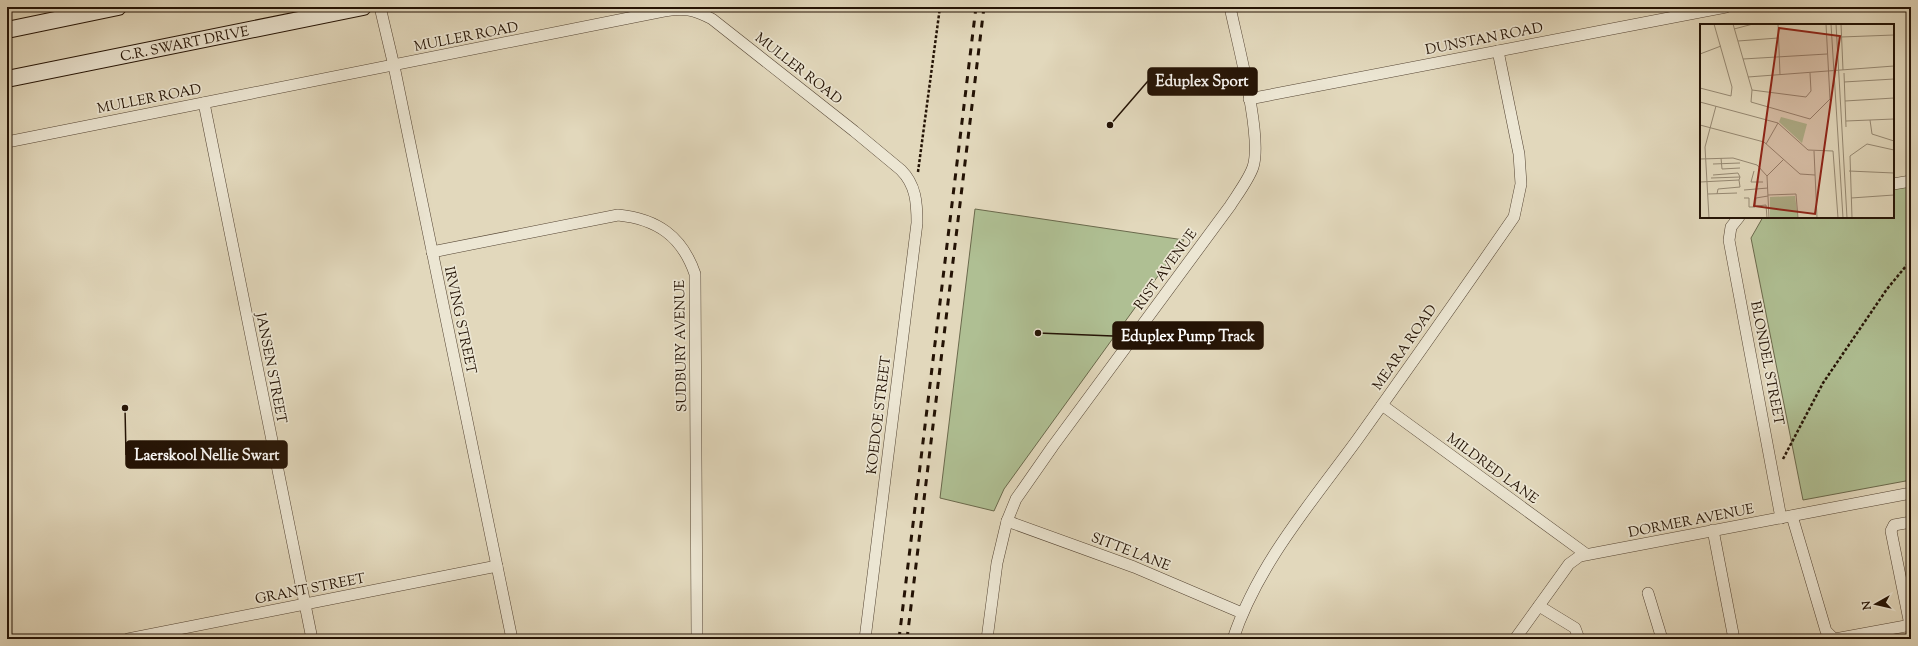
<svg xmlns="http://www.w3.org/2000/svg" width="1918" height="646" viewBox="0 0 1918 646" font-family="'Sorts Mill Goudy',serif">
<rect width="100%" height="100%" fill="#e2d8bc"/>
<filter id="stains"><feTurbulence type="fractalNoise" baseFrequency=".005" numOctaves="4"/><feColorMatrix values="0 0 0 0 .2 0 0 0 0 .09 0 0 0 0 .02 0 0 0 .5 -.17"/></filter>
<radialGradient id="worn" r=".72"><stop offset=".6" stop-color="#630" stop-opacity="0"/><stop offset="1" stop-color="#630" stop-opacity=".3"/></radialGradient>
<g fill="#afbf93" stroke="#6a694c">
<polygon points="1911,186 1911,480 1803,500 1751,238 1763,217 1893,217 1893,189"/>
<polygon points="975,209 1184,240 1004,489 994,511 940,498"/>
</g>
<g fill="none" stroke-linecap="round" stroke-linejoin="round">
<defs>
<g id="minor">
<polyline points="380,7 394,66 512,639"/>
<polyline points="1249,99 1726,7"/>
<polyline points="204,103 312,639"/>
<path d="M7,142L664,11C685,8 693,9 712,19L854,131L901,170C916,185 917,203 917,223L865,639"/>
<polyline points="1893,184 1911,181"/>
<polyline points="1739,217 1731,227 1729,240 1781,518"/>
<path d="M432,252L618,215C657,219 682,236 695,274L697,639"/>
<polyline points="1382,405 1586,554"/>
<polyline points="1792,516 1826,631 1834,639"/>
<polyline points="1007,521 1134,567 1242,613"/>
<polyline points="1713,530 1734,639"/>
<polyline points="1648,593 1662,639"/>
<polyline points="1539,606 1575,628 1579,639"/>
<polyline points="1910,625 1891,531 1894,525 1911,522"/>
<polyline points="128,639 497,566"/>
<path d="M987,639L997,563L1007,521L1016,499L1053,446L1230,206C1237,195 1249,179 1253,167C1263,137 1237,41 1230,7"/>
<path d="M1233,639C1258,564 1311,503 1357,440C1410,366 1462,292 1514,217L1521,184L1519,154L1498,51"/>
<polyline points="1515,639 1569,564 1580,556 1911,493"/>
<polyline points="1835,639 1911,625"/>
</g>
<g id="secondary">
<polyline points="7,30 118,7"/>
<path id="s1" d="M7,79L363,7"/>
</g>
</defs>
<use href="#minor" stroke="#544433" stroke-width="12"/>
<use href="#secondary" stroke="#241305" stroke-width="18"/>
<g stroke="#241305" stroke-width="2.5" stroke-dasharray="3 2" stroke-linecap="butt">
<polyline points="918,172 940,7"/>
<polyline points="1783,459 1823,383 1887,289 1911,260"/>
</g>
<use href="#minor" stroke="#ece6d3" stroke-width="11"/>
<use href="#secondary" stroke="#ece6d3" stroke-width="16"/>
<g stroke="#241305" stroke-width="3" stroke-dasharray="7 7" stroke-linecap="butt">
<polyline points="899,639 976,7"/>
<polyline points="907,639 984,7"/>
</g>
</g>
<g text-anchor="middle" stroke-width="3.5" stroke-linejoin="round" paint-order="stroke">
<g font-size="14" fill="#241305" stroke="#ece6d3">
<text transform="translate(466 36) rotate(-11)" y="5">MULLER ROAD</text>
<text transform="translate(1484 38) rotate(-11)" y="5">DUNSTAN ROAD</text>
<text dy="5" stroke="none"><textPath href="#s1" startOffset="181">C.R. SWART DRIVE</textPath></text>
<text transform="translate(799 68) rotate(38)" y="5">MULLER ROAD</text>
<text transform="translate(149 98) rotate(-11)" y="5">MULLER ROAD</text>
<text transform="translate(1165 269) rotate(-54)" y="5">RIST AVENUE</text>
<text transform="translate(461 320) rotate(78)" y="5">IRVING STREET</text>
<text transform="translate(680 346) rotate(-91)" y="5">SUDBURY AVENUE</text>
<text transform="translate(1404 347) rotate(-55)" y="5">MEARA ROAD</text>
<text transform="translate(1768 363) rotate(79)" y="5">BLONDEL STREET</text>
<text transform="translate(272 368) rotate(79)" y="5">JANSEN STREET</text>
<text transform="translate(878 415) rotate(-83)" y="5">KOEDOE STREET</text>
<text transform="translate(1493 468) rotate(36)" y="5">MILDRED LANE</text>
<text transform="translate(1691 520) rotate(-11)" y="5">DORMER AVENUE</text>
<text transform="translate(1131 551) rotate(21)" y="5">SITTE LANE</text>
<text transform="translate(310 588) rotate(-11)" y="5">GRANT STREET</text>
</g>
</g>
<g transform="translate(1700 24)">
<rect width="194" height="194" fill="#e2d8bc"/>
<path d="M81,93L107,100L102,119L79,98ZM95,172L98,194H70V173Z" fill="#afbf93"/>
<path fill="none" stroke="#968973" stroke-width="1" d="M33,0L52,66L51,78L110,95L130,75L126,0M78,0L80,51M131,0L143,194M136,0L147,194M141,0L143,46M34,5L53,0M141,13L194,11M38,17L78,14M0,30L21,22M43,35L127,30M144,49L146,103M48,53L194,42M144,58L194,55M0,64L31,72L32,63L14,0M52,66L106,73L111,67L110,49M145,77L194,74M0,78L78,99L108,126L133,127L138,194M170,96L172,110L194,117M146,97L194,95M0,101L64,118L100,150L115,151M66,120L78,99M114,127L117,194M21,134L22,145L40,144M0,135L33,134L57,141L67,152L69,194M13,140L40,139M54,147L51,158H63M149,147L194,149M13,151L38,149L40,153M67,152L84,135M11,154L40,153L39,156M0,158L39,156M44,166L68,164M8,170L37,169M17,170L18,165L40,163L39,156M68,171L96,170L98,194M44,174H49V183H55L56,174L68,172M151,174L194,171M57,182L66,181L67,194M9,194L5,123L16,82M152,194L150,132L167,120L194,126"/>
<path fill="#8f2418" fill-opacity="0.15" stroke="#8f2418" stroke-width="2" d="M79,4L140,12L115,190L54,182Z"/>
<rect width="194" height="194" fill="none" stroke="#241305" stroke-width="2"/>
</g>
<path fill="none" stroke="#241305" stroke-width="1.5" d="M1110 125L1148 81M1038 333L1113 336M125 408L126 455"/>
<g fill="#241305" stroke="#ece6d3" stroke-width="1.5">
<circle cx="1110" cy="125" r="4"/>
<circle cx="1038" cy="333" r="4"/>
<circle cx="125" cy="408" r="4"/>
</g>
<g fill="#241305" stroke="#241305" stroke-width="1.5">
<rect x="1148" y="68" width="109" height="27" rx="4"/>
<rect x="1113" y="322" width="150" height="27" rx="4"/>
<rect x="126" y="441" width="161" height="27" rx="4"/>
</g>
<g font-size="15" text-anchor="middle" font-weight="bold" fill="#fff">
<text x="1202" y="86">Eduplex Sport</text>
<text x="1188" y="341">Eduplex Pump Track</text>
<text x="207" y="460">Laerskool Nellie Swart</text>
</g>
<rect width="1918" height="646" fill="none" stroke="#e2d8bc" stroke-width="24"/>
<rect x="8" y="8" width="1902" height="630" fill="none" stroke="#241305" stroke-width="2"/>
<rect x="12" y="12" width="1894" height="622" fill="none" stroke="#241305"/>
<g transform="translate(1876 604) rotate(262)" stroke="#ece6d3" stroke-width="3" paint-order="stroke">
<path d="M0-3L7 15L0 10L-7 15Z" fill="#241305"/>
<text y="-6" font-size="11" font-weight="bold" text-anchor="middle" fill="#241305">N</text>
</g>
<rect width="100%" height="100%" filter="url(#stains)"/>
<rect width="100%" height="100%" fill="url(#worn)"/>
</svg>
